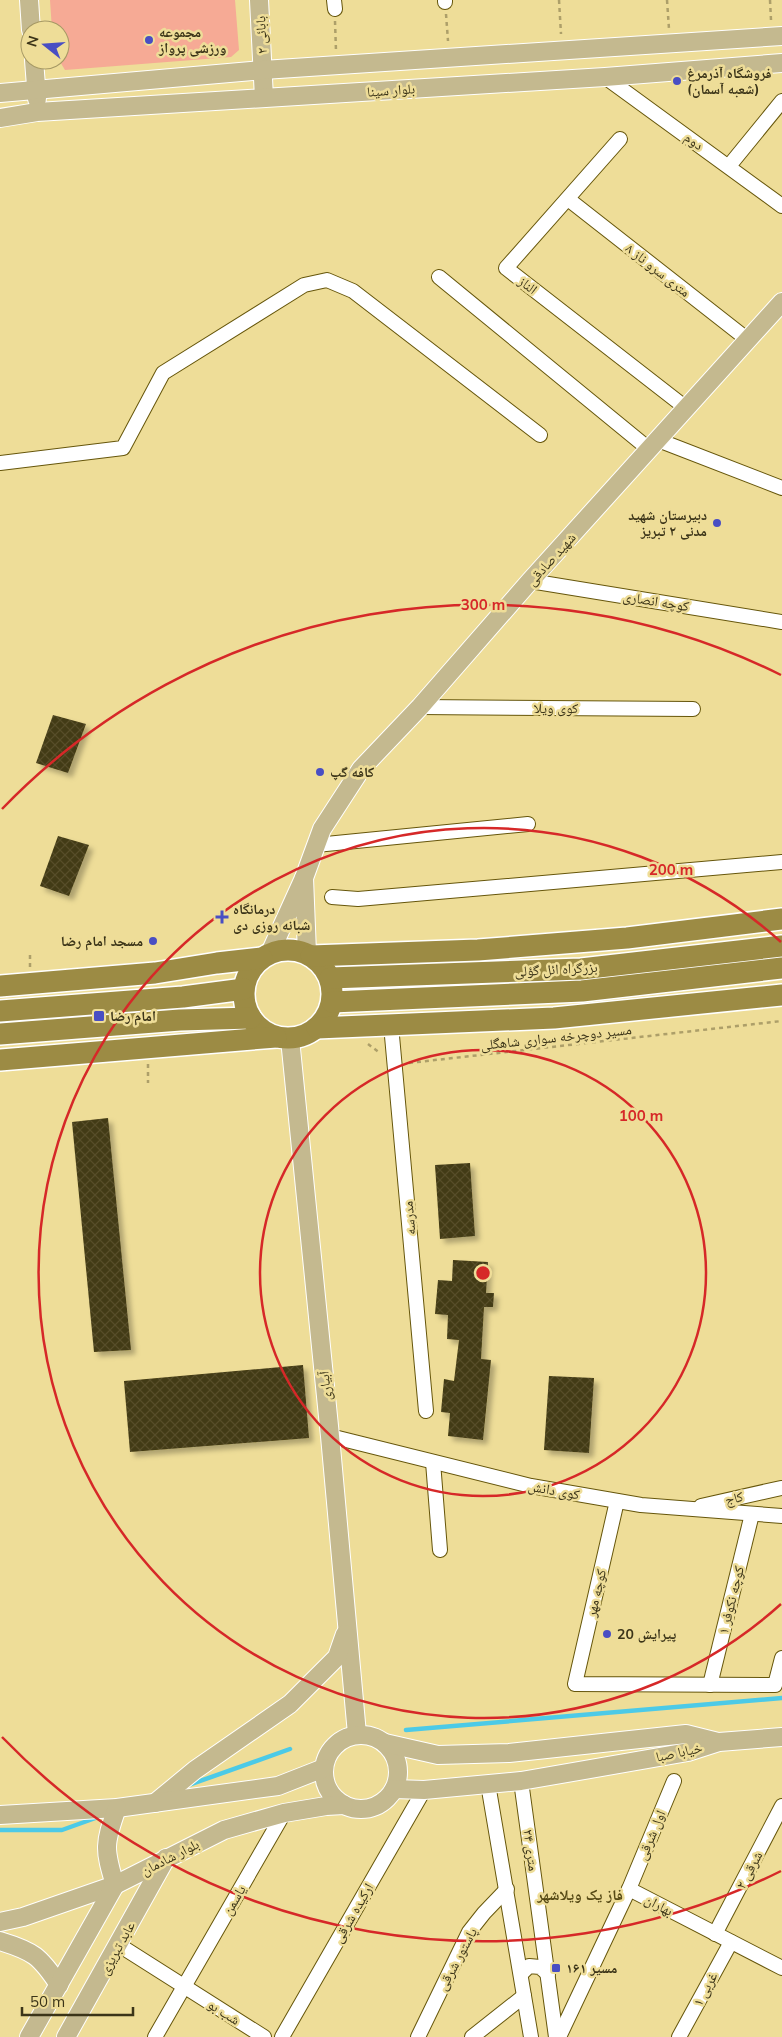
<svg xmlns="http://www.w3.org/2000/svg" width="782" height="2037" viewBox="0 0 782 2037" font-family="Mulish,'Noto Naskh Arabic',sans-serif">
<defs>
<pattern id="building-cross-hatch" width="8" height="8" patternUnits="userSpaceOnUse" patternTransform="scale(1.25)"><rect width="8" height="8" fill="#433a12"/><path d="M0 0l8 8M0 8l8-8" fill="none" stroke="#564e2b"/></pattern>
<filter id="shadow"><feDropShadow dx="4.5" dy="4.5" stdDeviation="2.5" flood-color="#0004"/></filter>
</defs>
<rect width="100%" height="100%" fill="#eedd98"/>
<polygon fill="#f6aa95" points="50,0 235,0 239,50 231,57 65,70 59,60 60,30 52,30"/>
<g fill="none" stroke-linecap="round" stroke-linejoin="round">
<g stroke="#4ccae7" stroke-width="4.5">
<polyline points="406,1730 782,1698"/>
<polyline points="186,1786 290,1749"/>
<polyline points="0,1830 62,1830 101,1816"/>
</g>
</g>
<g fill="url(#building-cross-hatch)" filter="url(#shadow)">
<polygon points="53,715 86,724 68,773 36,763"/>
<polygon points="58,836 89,845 69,896 40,886"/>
<polygon points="108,1118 131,1350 94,1352 72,1122"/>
<polygon points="470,1163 475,1236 440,1239 435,1165"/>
<polygon points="453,1260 488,1262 486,1293 494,1293 493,1307 484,1307 481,1359 491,1360 483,1440 448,1436 450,1413 441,1412 444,1379 454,1381 459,1340 447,1339 448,1315 435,1314 438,1280 452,1281"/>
<polygon points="303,1365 309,1438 130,1452 124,1381"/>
<polygon points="549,1376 594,1378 589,1453 544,1450"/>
</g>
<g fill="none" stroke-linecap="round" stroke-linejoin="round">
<defs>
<g id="minor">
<polyline points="334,0 335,9"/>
<polyline points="445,0 445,2"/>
<polyline points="605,77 782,206"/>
<polyline points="620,139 506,268 686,408"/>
<polyline points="729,166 782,101"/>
<polyline points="568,199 748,340"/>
<polyline points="439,277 650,450"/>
<polyline points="658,440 782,488"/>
<polyline points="0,463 123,448 163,373 304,285 327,280 353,291 540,435"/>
<polyline points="530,581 782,622"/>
<polyline points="420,707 693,709"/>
<polyline points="316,845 528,824"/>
<polyline points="332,897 358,899 782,862"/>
<polyline points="391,1025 426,1411"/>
<polyline points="330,1436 531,1486 641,1505 782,1516"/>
<polyline points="433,1462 440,1550"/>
<polyline points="617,1501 575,1684 775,1685 782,1658"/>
<polyline points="701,1506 781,1488"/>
<polyline points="710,1685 752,1514"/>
<polyline points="521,1781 556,2037"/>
<polyline points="488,1784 531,2037"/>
<polyline points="629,1889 782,1968"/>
<polyline points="715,1934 782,1806"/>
<polyline points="119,1945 264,2037"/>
<polyline points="521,1974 529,1966 540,1967 548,1974"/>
<polyline points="155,2037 284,1813"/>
<polyline points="282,2037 424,1790"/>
<polyline points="418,2037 469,1932 484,1913 507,1889"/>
<polyline points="472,2037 524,1996"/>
<polyline points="559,2037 629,1889 674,1781"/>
<polyline points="679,2037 731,1942"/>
</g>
<g id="major">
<polyline points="29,0 31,30"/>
<polyline points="259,0 264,98"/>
<polyline points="34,60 37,99"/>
<polyline points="0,93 263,70 782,36"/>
<polyline points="0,118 37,112 605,77 782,63"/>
<polyline points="304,878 322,829 361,769 420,707 530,581 782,302"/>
<polyline points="270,953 304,878 307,953"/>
<polyline points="290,1039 330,1436 357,1734"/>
<circle cx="361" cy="1772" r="37"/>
<polyline points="385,1743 438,1755 509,1753 686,1734 718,1742"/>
<polyline points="394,1789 424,1790 521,1781 688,1752 719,1742 782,1737"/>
<polyline points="155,1803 195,1770 290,1704 337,1657 345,1634"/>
<polyline points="0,1815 117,1808 278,1786 324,1768"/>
<polyline points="0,1922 23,1917 115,1885 224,1830 284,1813 326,1806 344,1805"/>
<path d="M0,1941C33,1951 40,1956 59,1985"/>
<path d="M29,2037L115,1885C104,1849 104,1844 117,1808"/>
<polyline points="66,2037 166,1858"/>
</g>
<g id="highway">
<circle cx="288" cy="994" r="44"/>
<polyline points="311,956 478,950 627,938 782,919"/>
<polyline points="330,978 581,969 782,946"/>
<polyline points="0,986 155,973 217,963 262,958"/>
<polyline points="332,1002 582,991 782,968"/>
<polyline points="0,1011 183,997 244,989"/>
<polyline points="317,1028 554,1018 782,995"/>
<polyline points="0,1034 180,1020 251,1018"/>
<polyline points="0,1060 276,1037"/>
</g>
</defs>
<use href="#minor" stroke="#66560b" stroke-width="16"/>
<use href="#major" stroke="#fff" stroke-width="20"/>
<use href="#highway" stroke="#fff" stroke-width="24"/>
<g stroke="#ad9f69" stroke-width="2.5" stroke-dasharray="4 4" stroke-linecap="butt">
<polyline points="559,0 561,34"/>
<polyline points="667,0 669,29"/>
<polyline points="770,0 771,20"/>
<polyline points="446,14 448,41"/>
<polyline points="335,21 336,51"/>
<polyline points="30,967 30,952"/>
<polyline points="368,1044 380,1053"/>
<polyline points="409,1063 782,1021"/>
<polyline points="148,1064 148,1083"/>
</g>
<use href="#minor" stroke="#fff" stroke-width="14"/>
<use href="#major" stroke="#c4b98f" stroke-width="18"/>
<use href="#highway" stroke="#9c8b44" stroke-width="21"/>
</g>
<g fill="none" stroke="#d62828" stroke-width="2.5">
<circle cx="483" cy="1273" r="223"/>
<path d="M781 1604A445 445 0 1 1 781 942"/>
<path d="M781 1871A668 668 0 0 1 2 1737M2 809A668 668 0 0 1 781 675"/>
</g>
<g fill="#494ec3" stroke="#eedd98" stroke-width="2">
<circle cx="149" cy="40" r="5"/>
<circle cx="677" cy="81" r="5"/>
<circle cx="717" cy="523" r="5"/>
<circle cx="320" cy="772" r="5"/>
<path d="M219.5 909.5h5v5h5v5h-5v5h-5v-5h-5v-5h5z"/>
<circle cx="153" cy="941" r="5"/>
<rect x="93" y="1010" width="12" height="12" rx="2.5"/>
<circle cx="607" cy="1634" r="5"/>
<rect x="551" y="1963" width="10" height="10" rx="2.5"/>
</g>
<g text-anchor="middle" stroke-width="5" stroke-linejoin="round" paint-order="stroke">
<g font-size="14" font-weight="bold" fill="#3b3418" stroke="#eedd98" text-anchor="start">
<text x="159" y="37">مجموعه<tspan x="159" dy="16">ورزشی پرواز</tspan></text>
<text x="687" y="78">فروشگاه آذرمرغ<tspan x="687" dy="16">(شعبه آسمان)</tspan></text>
<text x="707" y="520" text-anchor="end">دبیرستان شهید<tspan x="707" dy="16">مدنی ۲ تبریز</tspan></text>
<text x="330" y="777">کافه گپ</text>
<text x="233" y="914">درمانگاه<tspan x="233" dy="16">شبانه روزی دی</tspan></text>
<text x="143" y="946" text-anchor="end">مسجد امام رضا</text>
<text x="110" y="1021">امام رضا</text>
<text x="617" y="1639">پیرایش 20</text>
<text x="566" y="1973">مسیر ۱۶۱</text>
</g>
<g font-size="14" fill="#3b3418" stroke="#eedd98">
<text transform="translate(261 35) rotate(-93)" y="5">بابائی ۲</text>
<text transform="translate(391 90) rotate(-4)" y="5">بلوار سینا</text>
<text transform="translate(694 141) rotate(36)" y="5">دوم</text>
<text transform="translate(658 270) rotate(38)" y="5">۸ متری سرو ناز</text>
<text transform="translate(528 285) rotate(38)" y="5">الناز</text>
<text transform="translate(551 559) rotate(-48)" y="5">شهید صادقی</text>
<text transform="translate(656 601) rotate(9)" y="5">کوچه انصاری</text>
<text x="556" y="713">کوی ویلا</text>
<text transform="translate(556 969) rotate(-3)" y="5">بزرگراه ائل گؤلی</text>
<text transform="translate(556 1037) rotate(-6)" y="5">مسیر دوچرخه سواری شاهگلی</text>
<text transform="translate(409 1218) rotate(-95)" y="5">مدرسه</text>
<text transform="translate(325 1386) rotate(-96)" y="5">آبیاری</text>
<text transform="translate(554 1490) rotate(10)" y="5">کوی دانش</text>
<text transform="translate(734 1498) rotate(-13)" y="5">کاج</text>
<text transform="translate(596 1593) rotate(-77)" y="5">کوچه مهر</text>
<text transform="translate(731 1600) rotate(-76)" y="5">کوچه نکوفر ۱</text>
<text transform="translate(679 1752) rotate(-12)" y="5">خیابا صبا</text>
<text transform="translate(651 1835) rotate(-67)" y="5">اول شرقی</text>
<text transform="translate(531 1850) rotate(82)" y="5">۲۴ متری</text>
<text transform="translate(170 1857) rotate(-27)" y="5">بلوار شادمان</text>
<text transform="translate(749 1870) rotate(-62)" y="5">۲ شرقی</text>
<text transform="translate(234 1900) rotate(-60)" y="5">یاسمن</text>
<text transform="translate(659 1905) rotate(28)" y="5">بهاران</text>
<text transform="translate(353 1913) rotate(-60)" y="5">ارکیده شرقی</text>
<text transform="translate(117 1948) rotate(-61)" y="5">عابد تبریزی</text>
<text transform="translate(457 1959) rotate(-62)" y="5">پاستور شرقی</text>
<text transform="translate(705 1989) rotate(-62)" y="5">۱ غربی</text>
<text transform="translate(224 2012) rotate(32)" y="5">شب بو</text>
</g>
<g font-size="15" font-weight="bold" fill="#554915" stroke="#eedd98">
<text x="580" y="1900">فاز یک ویلاشهر</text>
</g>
</g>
<circle cx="483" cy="1273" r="8" fill="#d62828" stroke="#eedd98" stroke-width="2.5"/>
<g font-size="15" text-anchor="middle" font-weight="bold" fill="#d62828" stroke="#eedd98" stroke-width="5" stroke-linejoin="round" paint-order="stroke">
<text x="483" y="610">300 m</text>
<text x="671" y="875">200 m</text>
<text x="641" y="1121">100 m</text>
</g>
<g transform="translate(45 45) rotate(287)"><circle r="24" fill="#eedd98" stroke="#a69965"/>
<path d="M0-4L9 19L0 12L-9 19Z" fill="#494ec3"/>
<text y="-8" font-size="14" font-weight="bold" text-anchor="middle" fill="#3b3418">N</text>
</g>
<path d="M22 2007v8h111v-8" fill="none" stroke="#3b3418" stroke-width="2.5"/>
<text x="30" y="2007" font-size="15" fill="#3b3418" stroke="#eedd98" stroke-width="4" paint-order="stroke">50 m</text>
</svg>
